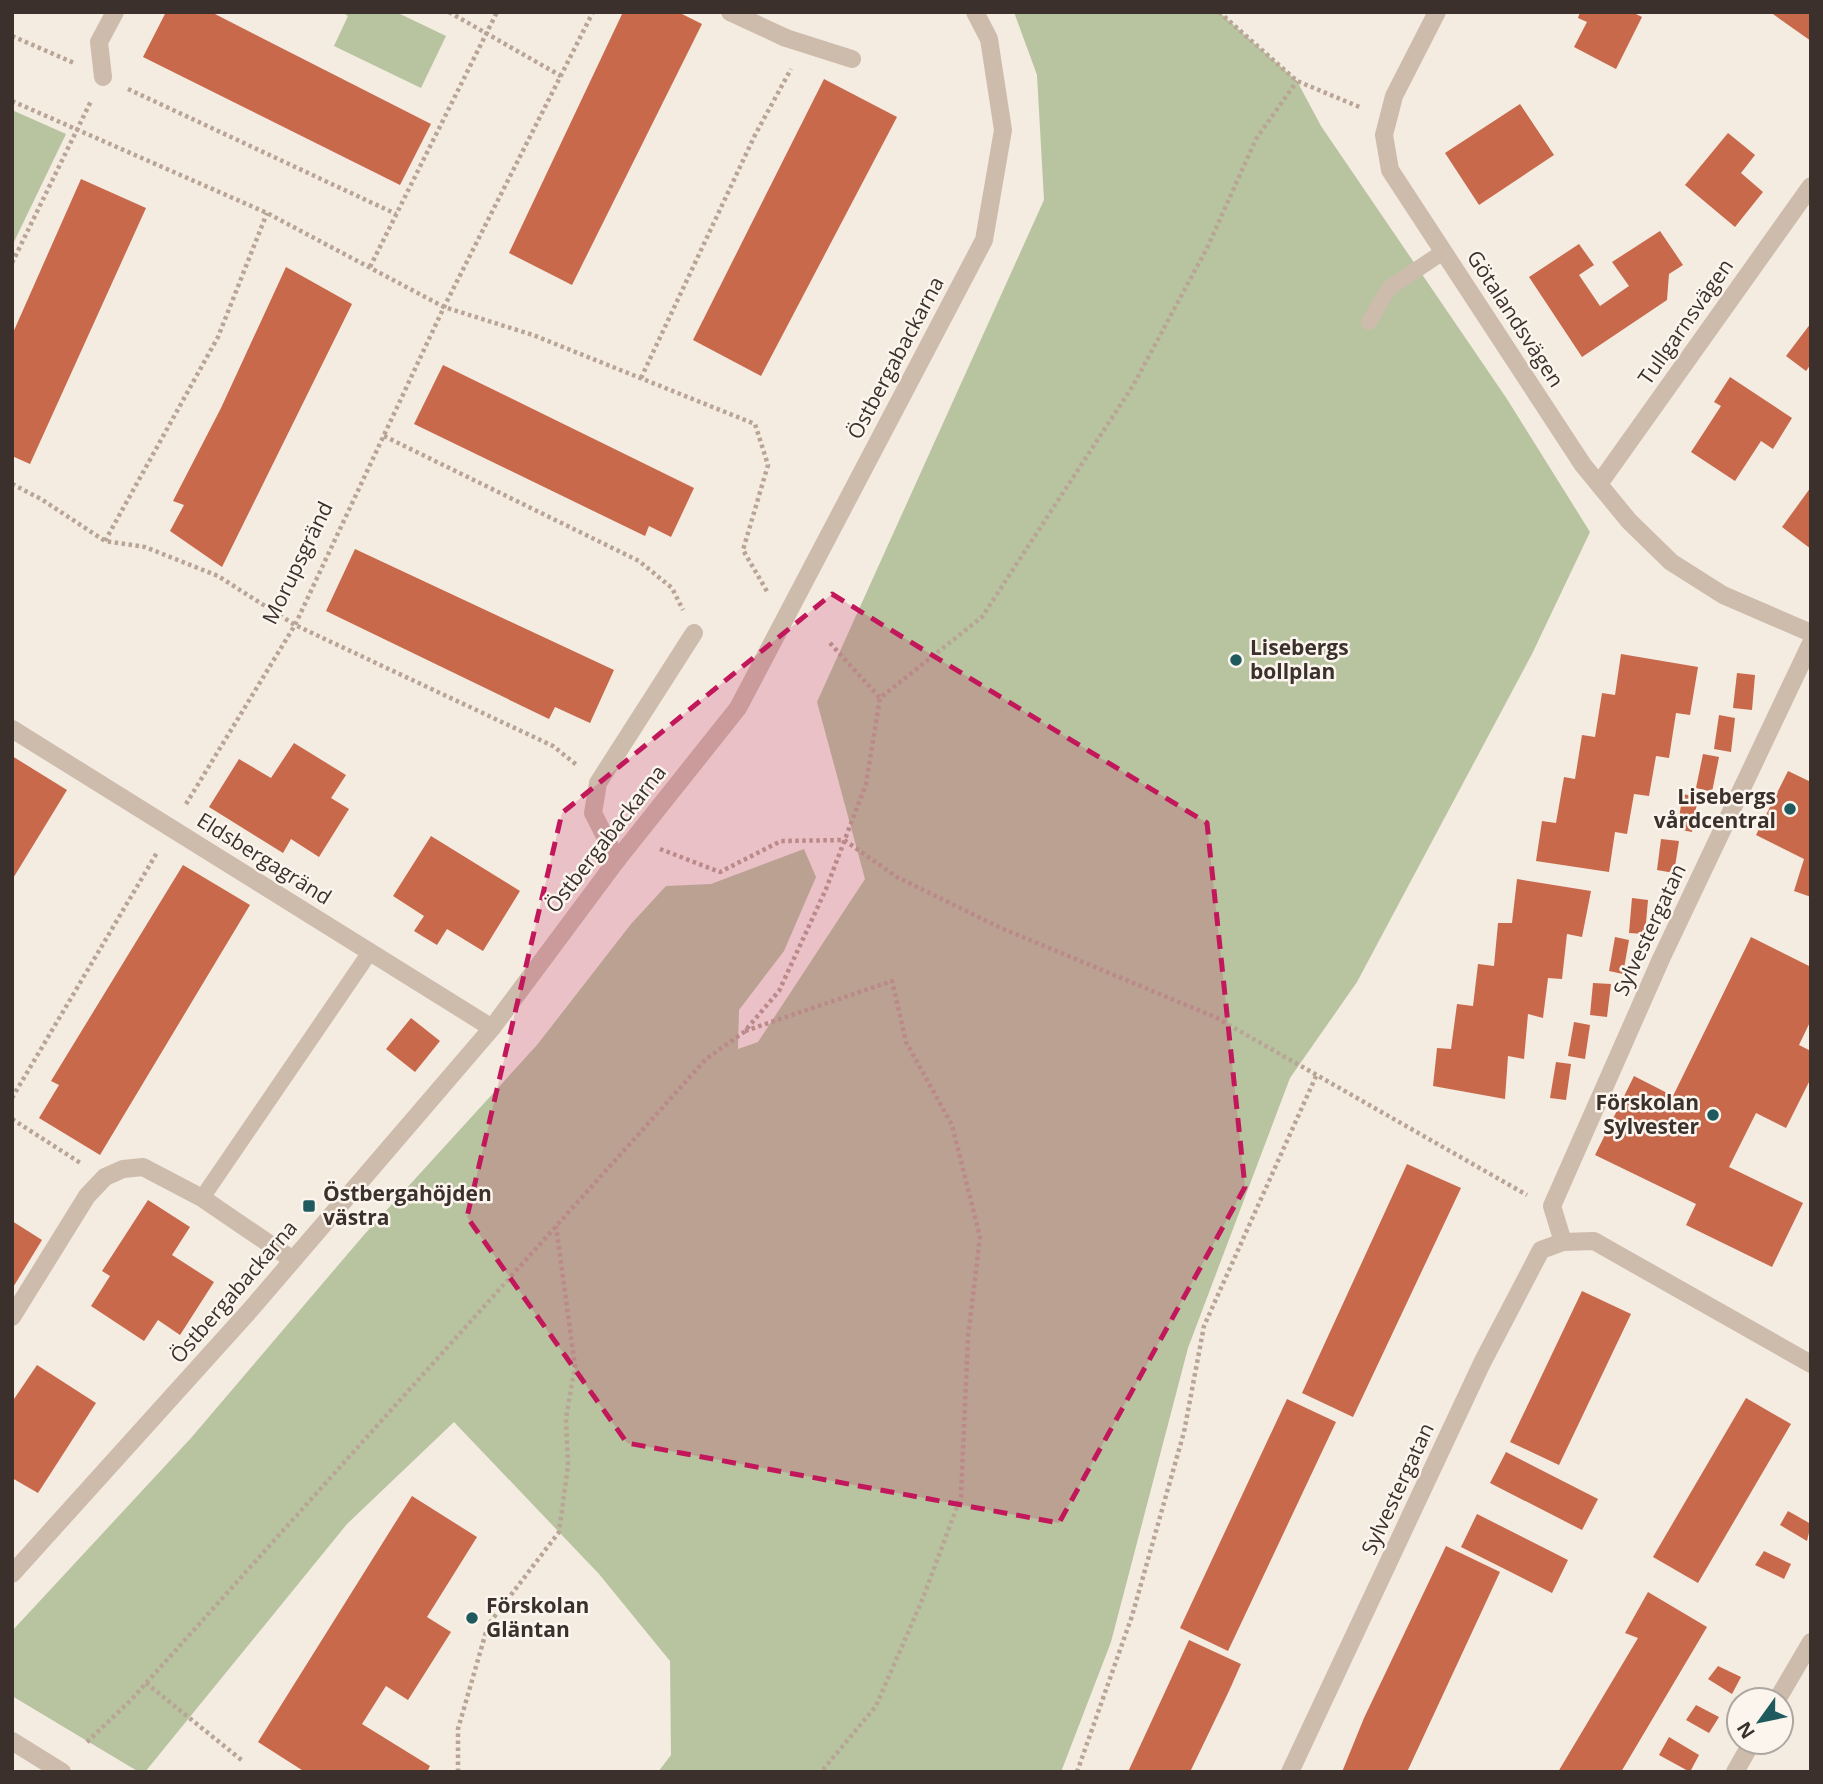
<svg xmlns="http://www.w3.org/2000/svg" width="1823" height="1784" viewBox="0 0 1823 1784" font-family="'Open Sans',sans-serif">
<rect width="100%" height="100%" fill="#f4ebe1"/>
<g fill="#b8c4a0">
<polygon points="342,12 396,12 446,36 421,88 334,46 348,16"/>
<polygon points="1014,12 1219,12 1297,81 1321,126 1507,399 1590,532 1532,654 1357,982 1290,1078 1188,1348 1111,1642 1061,1772 658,1772 671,1755 670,1661 599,1574 454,1422 347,1524 145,1772 139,1772 12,1696 12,1631 191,1438 363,1236 537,1045 631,924 666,886 711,884 804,849 816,877 784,951 739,1010 738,1049 758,1042 865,879 817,702 1044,200 1037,75"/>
<polygon points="12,110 66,134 12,246"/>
</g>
<g fill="#c8694b">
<polygon points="166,12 211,12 431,124 400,185 143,57"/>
<polygon points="623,12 678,12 702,24 572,285 509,253"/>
<polygon points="1580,12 1632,12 1642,17 1616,69 1574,47 1587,22 1578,18"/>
<polygon points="1770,12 1811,12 1811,41"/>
<polygon points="824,79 897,117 761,376 693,340"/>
<polygon points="1520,104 1554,155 1479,205 1445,153"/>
<polygon points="1728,133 1755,155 1741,173 1763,192 1735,227 1685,185"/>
<polygon points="81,179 146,208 30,464 12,456 12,335"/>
<polygon points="1660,231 1683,265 1669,274 1667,300 1582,357 1529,277 1579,244 1594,265 1579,275 1600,306 1629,286 1612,262"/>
<polygon points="286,267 352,304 222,567 170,531 184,505 173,501 221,408"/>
<polygon points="1811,323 1811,364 1806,371 1786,356"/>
<polygon points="443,365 694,488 671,537 649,526 645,536 414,424"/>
<polygon points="1730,377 1792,418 1773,449 1761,441 1735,481 1691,452 1721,406 1714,402"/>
<polygon points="1811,487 1811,549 1782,527"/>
<polygon points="355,549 614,670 590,723 555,707 549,719 326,611"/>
<polygon points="1621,654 1698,667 1690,715 1676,713 1669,758 1656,756 1649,796 1634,794 1627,834 1615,832 1609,872 1536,861 1542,821 1556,823 1564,777 1575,779 1582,735 1595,737 1602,693 1615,695"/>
<polygon points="1737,673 1755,675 1752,710 1733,708"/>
<polygon points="1719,715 1735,718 1731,752 1714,749"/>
<polygon points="294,743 346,775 331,798 349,809 319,857 291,839 283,853 209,807 239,759 271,778"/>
<polygon points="1703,754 1719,757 1712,792 1696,788"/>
<polygon points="12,756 67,790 12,880"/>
<polygon points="1788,771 1811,782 1811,897 1794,891 1804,859 1756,835"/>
<polygon points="1683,794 1698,797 1692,832 1677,829"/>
<polygon points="431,836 520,891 483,951 447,929 437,945 414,931 424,916 393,896"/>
<polygon points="1661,839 1679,841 1674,873 1657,870"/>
<polygon points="183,865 250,905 100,1155 39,1118 59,1085 51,1081"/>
<polygon points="1517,879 1591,891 1582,937 1567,934 1562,979 1548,978 1543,1018 1528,1014 1524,1059 1508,1056 1505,1099 1433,1086 1437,1048 1451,1049 1457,1004 1473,1006 1478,964 1494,966 1498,923 1512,923"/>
<polygon points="1632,898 1648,900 1645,934 1629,933"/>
<polygon points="1615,937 1629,940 1623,974 1609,971"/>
<polygon points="1751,937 1811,967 1811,1020 1799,1045 1811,1051 1811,1078 1786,1128 1756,1113 1729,1167 1803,1203 1772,1267 1686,1225 1696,1204 1595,1155 1634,1076 1673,1096"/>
<polygon points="1593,983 1611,984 1607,1017 1590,1015"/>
<polygon points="411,1018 440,1041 415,1072 386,1049"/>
<polygon points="1574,1022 1590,1025 1585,1059 1568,1056"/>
<polygon points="1556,1062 1571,1064 1566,1100 1550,1098"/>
<polygon points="1407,1164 1461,1188 1353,1417 1302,1393"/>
<polygon points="148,1200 190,1227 172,1255 214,1282 180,1335 158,1320 144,1341 91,1306 110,1276 102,1271"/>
<polygon points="12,1221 42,1240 12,1289"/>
<polygon points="1582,1291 1631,1314 1559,1465 1510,1442"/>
<polygon points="37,1365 96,1403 38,1493 12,1478 12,1402"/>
<polygon points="1746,1398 1791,1424 1698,1583 1653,1557"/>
<polygon points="1287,1399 1336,1422 1228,1651 1180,1628"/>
<polygon points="1506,1452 1598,1499 1582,1530 1490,1483"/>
<polygon points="412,1496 477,1537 427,1617 451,1632 408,1700 386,1686 362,1724 430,1766 427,1772 305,1772 258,1742"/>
<polygon points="1788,1511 1811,1524 1807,1541 1780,1525"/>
<polygon points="1477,1514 1568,1560 1552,1593 1461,1547"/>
<polygon points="1446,1546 1500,1572 1407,1772 1342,1772 1364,1718"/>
<polygon points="1764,1551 1791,1564 1784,1579 1755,1565"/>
<polygon points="1648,1592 1707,1627 1621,1772 1558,1772 1638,1638 1625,1633"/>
<polygon points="1189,1640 1241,1664 1229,1691 1190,1772 1128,1772"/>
<polygon points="1718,1666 1741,1677 1732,1694 1708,1679"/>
<polygon points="1696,1705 1719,1717 1709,1733 1686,1720"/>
<polygon points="1669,1737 1699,1755 1690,1772 1659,1755"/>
</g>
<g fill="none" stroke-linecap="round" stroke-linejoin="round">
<g stroke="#b9a596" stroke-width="4.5" stroke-dasharray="3.5 3.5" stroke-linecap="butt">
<polyline points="449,12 561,76"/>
<polyline points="1219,12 1297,81 1362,108"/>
<polyline points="12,36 74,63"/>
<polyline points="128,89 396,214"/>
<polyline points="12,101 267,213 444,307 533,335 755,424 768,465 743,550 768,593"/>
<polyline points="12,263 91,101"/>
<polyline points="370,267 497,12"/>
<polyline points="641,378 755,135 791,69"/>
<polyline points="384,436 639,561 672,588 683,610"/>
<polyline points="12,484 41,499 105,541 145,547 218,576 295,625 553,746 578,766"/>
<polyline points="105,541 218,337 267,213"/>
<polyline points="830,643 880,698"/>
<polyline points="186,804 295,625 444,307 593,12"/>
<polyline points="660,849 720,872 781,841 844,840 897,877 1001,928 1215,1017 1527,1195"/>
<polyline points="745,1031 892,981 906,1042 952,1125 980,1237 968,1337 961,1496 923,1598 876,1706 821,1772"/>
<polyline points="12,1098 158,851"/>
<polyline points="12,1119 82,1164"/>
<polyline points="146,1683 244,1762"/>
<polyline points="87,1742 131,1700 706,1059 744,1032 779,991 826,889 866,784 880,698 982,617 1134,384 1208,246 1256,139 1297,81"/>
<polyline points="458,1772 458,1729 488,1625 559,1532 568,1466 566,1418 575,1366 556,1226"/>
<polyline points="1077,1772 1132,1616 1184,1432 1204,1326 1317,1074"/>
</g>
<g stroke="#cdbbac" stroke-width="16">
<polyline points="1369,322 1389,288 1443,252"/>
<polyline points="202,1198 370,952"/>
</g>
<g stroke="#cdbbac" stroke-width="18">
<polyline points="730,12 786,38 852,59"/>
<polyline points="1437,12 1394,96 1384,135 1390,170 1583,465 1629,521 1671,562 1723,595 1811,633"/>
<polyline points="103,77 99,42 115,12"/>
<polyline points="1599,484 1811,186"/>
<polyline points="12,729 492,1028"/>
<polyline points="617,860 593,813 598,783 694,633"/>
<polyline points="1563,1242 1552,1206 1661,959 1811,643"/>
<polyline points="12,1317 87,1196 105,1177 123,1169 143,1167 202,1198 293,1260"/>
<polyline points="12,1574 251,1309 492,1028 617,860 738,708 984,240 1003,130 989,39 975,12"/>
<polyline points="1777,1700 1811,1642"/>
<polyline points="12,1741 62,1772"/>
<polyline points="1290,1772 1482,1363 1541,1250 1563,1242 1594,1241 1811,1364"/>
<polyline points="1735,1772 1752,1742"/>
</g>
</g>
<path fill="#c2185b" fill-opacity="0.2" stroke="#c2185b" stroke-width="5" stroke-dasharray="14 9" stroke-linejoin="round" d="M832,594L1207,823L1245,1187L1059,1523L627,1443L467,1217L562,813Z"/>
<g fill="#1f5a5e" stroke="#fbf5ee" stroke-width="2.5">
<circle cx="1236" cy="660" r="7"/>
<circle cx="1790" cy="809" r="7"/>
<circle cx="1713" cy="1115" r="7"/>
<rect x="302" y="1199" width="14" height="14" rx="3.5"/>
<circle cx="472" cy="1618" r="7"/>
</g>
<g text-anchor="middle" stroke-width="5" stroke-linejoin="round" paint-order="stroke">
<g font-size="21" fill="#3b302b" stroke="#fbf5ee">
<text transform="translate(1515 319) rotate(57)" y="7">Götalandsvägen</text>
<text transform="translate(1686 322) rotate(-55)" y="7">Tullgarnsvägen</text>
<text transform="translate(896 358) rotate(-62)" y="7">Östbergabackarna</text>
<text transform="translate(298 563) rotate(-64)" y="7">Morupsgränd</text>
<text transform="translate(606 839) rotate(-52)" y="7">Östbergabackarna</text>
<text transform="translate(264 859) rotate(32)" y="7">Eldsbergagränd</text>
<text transform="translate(1650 930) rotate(-65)" y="7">Sylvestergatan</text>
<text transform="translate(234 1292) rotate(-49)" y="7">Östbergabackarna</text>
<text transform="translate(1398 1489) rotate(-65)" y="7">Sylvestergatan</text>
</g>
<g font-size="21" font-weight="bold" fill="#3b302b" stroke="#fbf5ee" text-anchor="start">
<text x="1250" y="655">Lisebergs<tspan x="1250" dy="24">bollplan</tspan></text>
<text x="1776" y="804" text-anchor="end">Lisebergs<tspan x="1776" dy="24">vårdcentral</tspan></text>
<text x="1699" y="1110" text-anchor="end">Förskolan<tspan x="1699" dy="24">Sylvester</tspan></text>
<text x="323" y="1201">Östbergahöjden<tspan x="323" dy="24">västra</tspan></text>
<text x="486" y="1613">Förskolan<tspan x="486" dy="24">Gläntan</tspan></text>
</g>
</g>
<rect width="1823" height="1784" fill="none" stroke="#3b302b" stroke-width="28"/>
<g transform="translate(1760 1721) rotate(237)"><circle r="33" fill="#fbf5ee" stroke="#aea6a0" stroke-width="2"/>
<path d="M0-5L12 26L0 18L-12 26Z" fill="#1f5a5e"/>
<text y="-10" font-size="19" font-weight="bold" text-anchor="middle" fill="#3b302b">N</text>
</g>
</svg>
